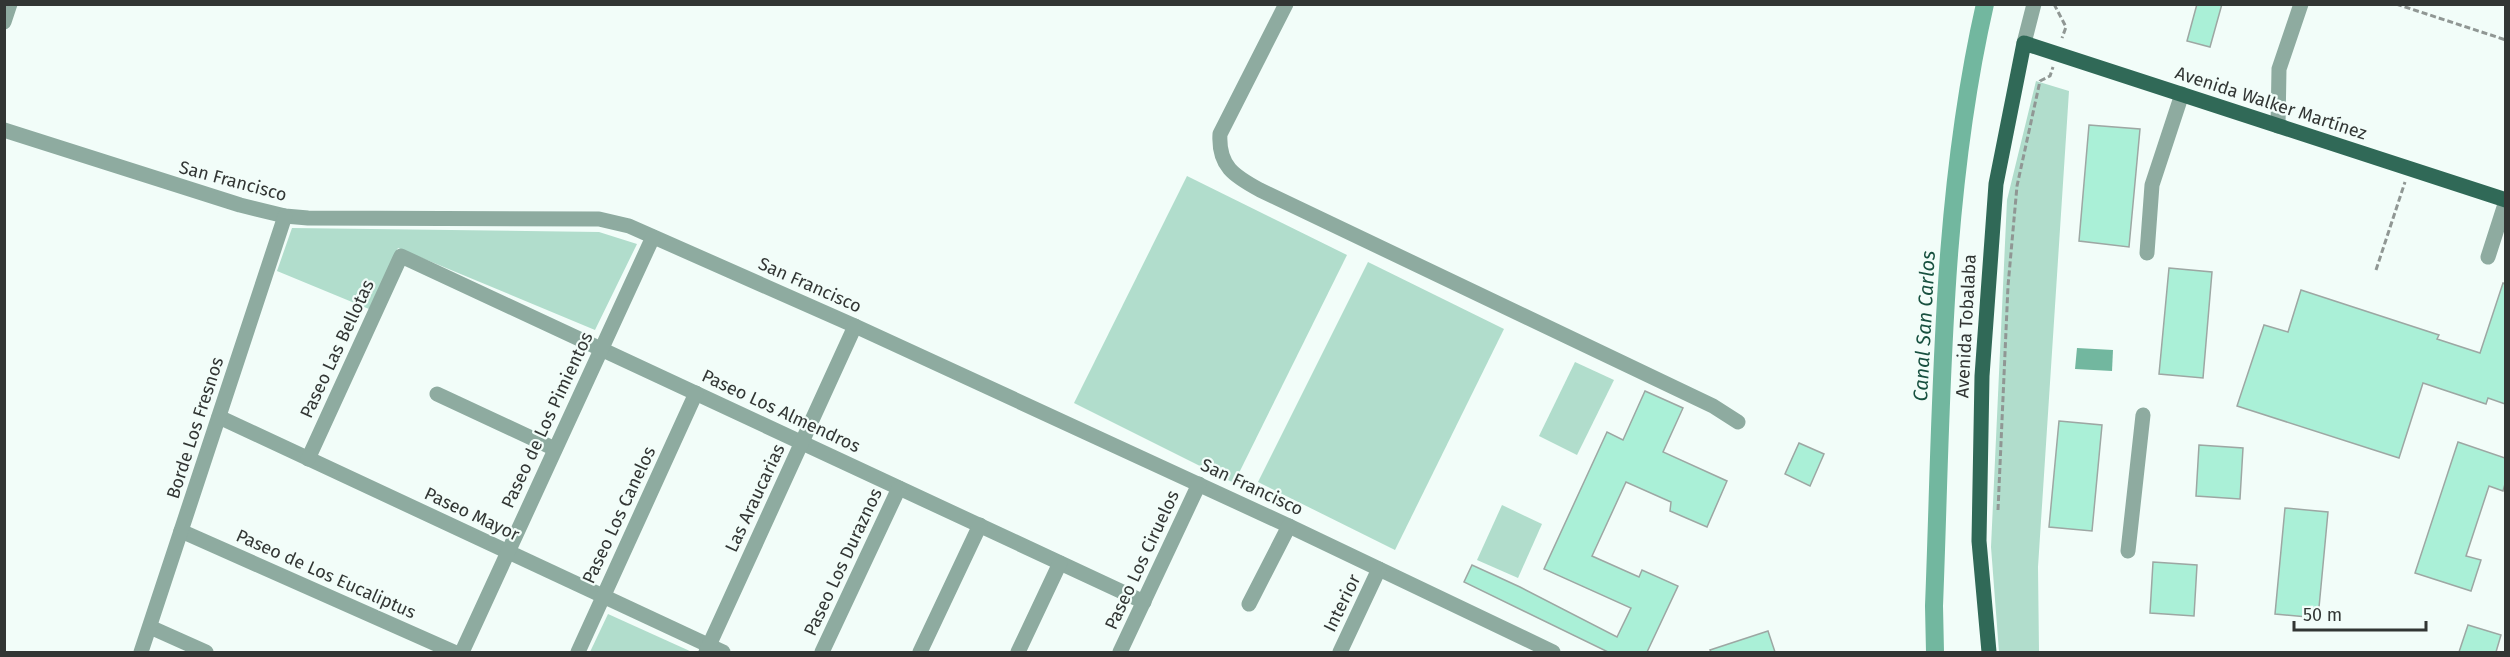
<svg xmlns="http://www.w3.org/2000/svg" width="2510" height="657" viewBox="0 0 2510 657" font-family="'Fira Sans',sans-serif">
<rect width="100%" height="100%" fill="#f2fdf9"/>
<g fill="#b1ddcc">
<polygon points="2036,81 2069,91 2038,567 2039,652 1999,652 1991,547 2007,200"/>
<polygon points="1187,176 1347,255 1234,483 1074,403"/>
<polygon points="292,228 599,232 637,244 595,330 398,248 369,309 277,271"/>
<polygon points="1368,262 1504,329 1395,550 1258,482"/>
<polygon points="1575,362 1614,380 1577,455 1539,436"/>
<polygon points="1502,505 1542,524 1518,578 1477,560"/>
<polygon points="608,614 692,652 590,652"/>
</g>
<polygon fill="#72b79f" points="2077,348 2113,350 2112,371 2075,369"/>
<g fill="none" stroke-linecap="round" stroke-linejoin="round">
<path stroke="#72b79f" stroke-width="18" d="M1935,652L1934,606C1942,406 1940,201 1985,4"/>
</g>
<g fill="#aaf0d7" stroke="#9da7a3" stroke-width="1.5">
<polygon points="2197,4 2222,4 2210,47 2187,41"/>
<polygon points="2089,125 2140,129 2129,247 2079,241"/>
<polygon points="2169,268 2212,272 2203,378 2159,374"/>
<polygon points="2503,283 2505,284 2505,404 2488,398 2486,404 2423,383 2399,458 2237,406 2264,325 2288,332 2301,290 2439,335 2437,339 2480,353"/>
<polygon points="1645,391 1683,408 1663,452 1727,481 1707,527 1670,511 1671,502 1626,482 1592,556 1639,577 1642,570 1678,586 1647,652 1608,652 1464,582 1472,565 1520,587 1617,637 1631,608 1544,569 1607,432 1623,440"/>
<polygon points="2059,421 2102,425 2092,531 2049,527"/>
<polygon points="2458,442 2505,458 2505,484 2503,491 2489,486 2466,556 2481,560 2471,591 2415,573"/>
<polygon points="1799,443 1824,454 1810,486 1785,474"/>
<polygon points="2199,445 2243,448 2240,499 2196,496"/>
<polygon points="2285,508 2328,512 2318,618 2275,614"/>
<polygon points="2153,562 2197,565 2194,616 2150,613"/>
<polygon points="2468,625 2501,635 2496,652 2459,652"/>
<polygon points="1768,631 1775,652 1711,652 1710,650"/>
</g>
<g fill="none" stroke-linecap="round" stroke-linejoin="round">
<g stroke="#909794" stroke-width="3" stroke-dasharray="6 3" stroke-linecap="butt">
<polyline points="2054,4 2066,27 2062,38"/>
<polyline points="2396,4 2506,40"/>
<polyline points="2376,270 2405,182"/>
<polyline points="1998,510 2008,286 2017,186 2040,81 2050,76 2053,67"/>
</g>
<g stroke="#8eaba0" stroke-width="15">
<path d="M1286,4L1220,134C1218,166 1234,176 1260,190L1713,406L1738,422"/>
<polyline points="4,22 10,4"/>
<polyline points="2024,43 2034,4"/>
<polyline points="2278,126 2279,69 2301,4"/>
<polyline points="4,130 240,205 285,216 308,218 599,219 629,226 855,326 1289,526 1553,652"/>
<polyline points="2147,253 2152,185 2182,94"/>
<polyline points="2488,257 2506,201"/>
<polyline points="437,394 555,449"/>
<polyline points="219,417 723,652"/>
<polyline points="308,459 401,256 1144,602"/>
<polyline points="181,531 454,652"/>
<polyline points="2128,551 2143,415"/>
<polyline points="1249,604 1289,526"/>
<polyline points="150,627 206,652"/>
<polyline points="141,652 285,216"/>
<polyline points="462,652 653,237"/>
<polyline points="578,652 696,393"/>
<polyline points="706,652 855,326"/>
<polyline points="822,652 899,488"/>
<polyline points="920,652 980,525"/>
<polyline points="1018,652 1060,563"/>
<polyline points="1120,652 1199,484"/>
<polyline points="1340,652 1379,569"/>
</g>
<polyline stroke="#306957" stroke-width="15" points="1989,652 1979,541 1982,376 1996,184 2024,43 2506,200"/>
</g>
<g text-anchor="middle" stroke-width="4.5" stroke-linejoin="round" paint-order="stroke">
<g font-size="18" fill="#323634" stroke="#f2fdf9">
<text transform="translate(2271 103) rotate(18)" y="6">Avenida Walker Martínez</text>
<text transform="translate(233 181) rotate(15)" y="6">San Francisco</text>
<text transform="translate(810 285) rotate(24)" y="6">San Francisco</text>
<text transform="translate(1966 326) rotate(-87)" y="6">Avenida Tobalaba</text>
<text transform="translate(337 349) rotate(-65)" y="6">Paseo Las Bellotas</text>
<text transform="translate(781 411) rotate(25)" y="6">Paseo Los Almendros</text>
<text transform="translate(547 420) rotate(-65)" y="6">Paseo de Los Pimientos</text>
<text transform="translate(195 428) rotate(-72)" y="6">Borde Los Fresnos</text>
<text transform="translate(1252 487) rotate(25)" y="6">San Francisco</text>
<text transform="translate(755 498) rotate(-65)" y="6">Las Araucarias</text>
<text transform="translate(472 514) rotate(25)" y="6">Paseo Mayor</text>
<text transform="translate(619 515) rotate(-65)" y="6">Paseo Los Canelos</text>
<text transform="translate(1142 560) rotate(-65)" y="6">Paseo Los Ciruelos</text>
<text transform="translate(843 562) rotate(-65)" y="6">Paseo Los Duraznos</text>
<text transform="translate(326 574) rotate(24)" y="6">Paseo de Los Eucaliptus</text>
<text transform="translate(1342 603) rotate(-64)" y="6">Interior</text>
</g>
<g font-size="20" font-style="italic" fill="#17503f" stroke="#f2fdf9">
<text transform="translate(1924 326) rotate(-87)" y="7">Canal San Carlos</text>
</g>
</g>
<rect width="2510" height="657" fill="none" stroke="#323634" stroke-width="12"/>
<path d="M2294 621v9h132v-9" fill="none" stroke="#323634" stroke-width="3"/>
<text x="2303" y="621" font-size="18" fill="#323634" stroke="#f2fdf9" stroke-width="4.5" paint-order="stroke">50 m</text>
</svg>
